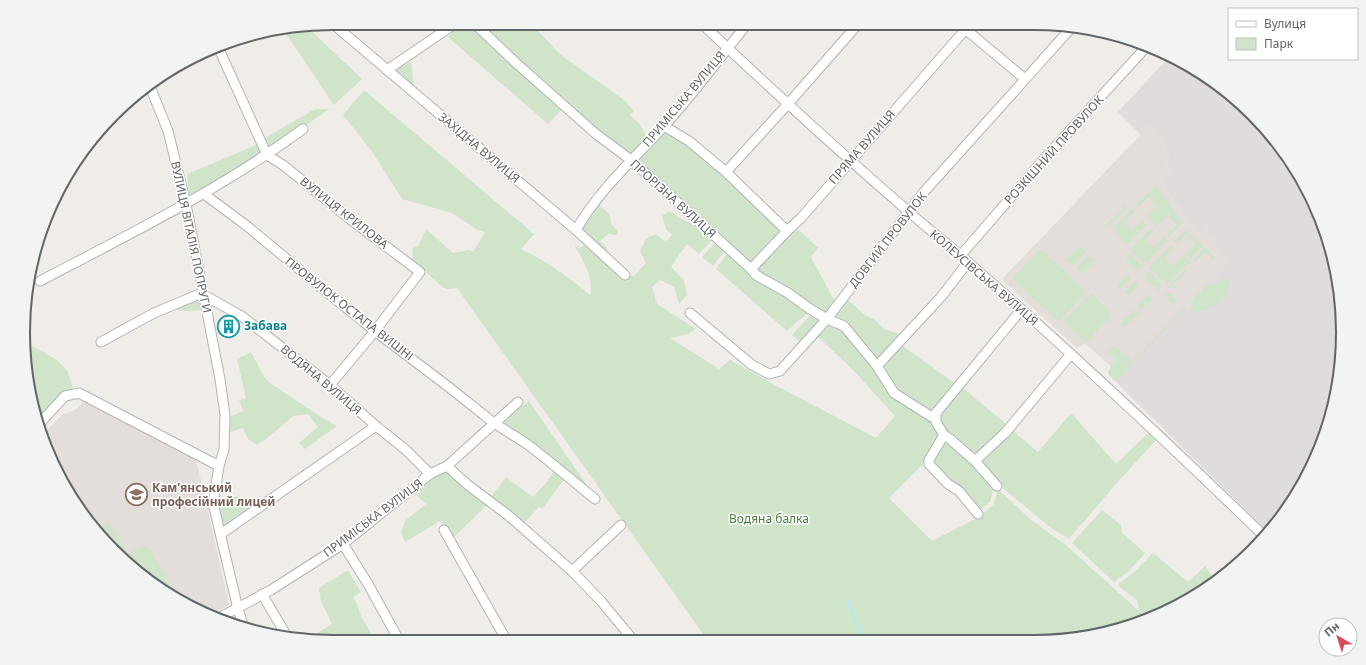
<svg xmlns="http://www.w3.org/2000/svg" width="1366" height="665" viewBox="0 0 1366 665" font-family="'Noto Sans',sans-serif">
<rect width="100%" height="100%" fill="#f0ede9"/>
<polygon fill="#dfdcdb" points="1170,56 1206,75 1253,114 1291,161 1320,214 1337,272 1343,333 1337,393 1319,451 1279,521 1268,532 1116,382 1185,308 1194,305 1190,301 1229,261 1191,226 1162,182 1168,168 1150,125 1141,135 1118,112"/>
<g fill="#e3deda">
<polygon points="1150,125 1164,142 1172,162 1165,164 1172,172 1162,182 1191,226 1200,234 1206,227 1219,239 1213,246 1229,261 1190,301 1194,305 1188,311 1185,309 1116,382 1108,374 1111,366 1085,344 1077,348 1004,282 1003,278"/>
<polygon points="83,401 196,459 229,605 210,616 128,565 87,521 55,470 44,433 63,414 73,411 79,407"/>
</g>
<g fill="#cfe4c9">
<polygon points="462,23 473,23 564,107 548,124 448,37"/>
<polygon points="479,23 530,23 562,56 623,99 634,111 630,115 639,123 648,139 633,158 597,130"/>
<polygon points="307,27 362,79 334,105 284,31"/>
<polygon points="411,62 414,86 393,71"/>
<path d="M364,90L534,234L521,249C546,261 569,277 590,295C594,277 583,260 574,245L580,248L588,242L625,275L634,276L646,263L640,251L646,239L655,234L666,242L672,235L666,229L662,216L669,211L693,225L703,229L714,238L699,254L687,244L681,252L671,267L684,280L687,295L679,304L674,287L660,280L652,287L657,304L696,329L688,334L670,338L719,369L730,360L775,385L876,438L895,416L854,371L815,334L827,322L843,328L872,363L892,396L932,419L941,435L924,463L889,498L932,541L977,518L993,505L998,489L1030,519L1067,546L1139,611L1137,600L1117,585L1132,574L1153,553L1188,582L1205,566L1216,581L1152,618L1074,639L708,641L457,288C454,288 450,289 447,289C438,286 422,266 413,260L412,249L419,245L426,229L453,253L469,250L473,252L485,232L476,229L452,213L402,199L371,150L343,115Z"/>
<polygon points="315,109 329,109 268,152 265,138"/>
<polygon points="663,132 686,142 730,180 782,229 750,263 636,161"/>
<polygon points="259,140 265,154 190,197 189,194 187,174 228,157 256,145"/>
<polygon points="1155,187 1158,188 1181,222 1182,224 1169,237 1167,235 1177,224 1168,215 1157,226 1147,216 1157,206 1148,197 1138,207 1136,205 1153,188"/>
<polygon points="597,203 610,215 611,224 618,231 616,235 608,234 600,241 607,248 607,252 579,227"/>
<polygon points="1126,205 1127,207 1107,228 1105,225 1117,214 1117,212"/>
<polygon points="1132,209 1135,211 1125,222 1133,230 1142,221 1146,225 1127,245 1116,234 1115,227"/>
<polygon points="798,229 818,248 811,257 835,302 826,316 754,269"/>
<polygon points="1150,229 1153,231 1145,240 1153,248 1164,237 1167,240 1147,262 1144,262 1130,249"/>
<polygon points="1186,230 1203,245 1191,259 1186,253 1196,242 1186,234 1177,244 1174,242"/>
<polygon points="717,241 726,249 713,266 702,257"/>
<polygon points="1171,245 1174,248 1164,258 1172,266 1183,256 1190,261 1167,284 1151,269 1150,267"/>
<polygon points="1080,246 1086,252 1073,266 1066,259"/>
<polygon points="1205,247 1216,258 1214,260 1205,252 1195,262 1193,260"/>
<polygon points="1041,250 1085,290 1084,295 1060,320 1056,319 1013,280 1014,276 1038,251"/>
<polygon points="729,251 810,311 787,331 716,269"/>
<polygon points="1130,254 1141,265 1140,268 1137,271 1126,261 1129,258 1127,256"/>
<polygon points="1088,255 1094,261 1082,274 1076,268"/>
<polygon points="1186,268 1188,270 1173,285 1176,288 1171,289 1169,287"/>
<polygon points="1145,271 1149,272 1161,284 1159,292 1145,278 1148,275"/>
<polygon points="1128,274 1131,277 1120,289 1117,285"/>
<path d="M1222,277L1225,280L1229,281L1231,283C1221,305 1216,308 1193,312L1191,309L1194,305L1190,301L1209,283L1213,287Z"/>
<polygon points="1135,281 1139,285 1128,296 1124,293"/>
<polygon points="1091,293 1112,315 1086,342 1064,322"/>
<polygon points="1167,293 1170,293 1177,299 1173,304 1164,295"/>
<polygon points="1149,294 1153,298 1141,310 1138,305"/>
<polygon points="203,297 206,310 186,311 169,309"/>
<polygon points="847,299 865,315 874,319 884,329 899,334 903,332 876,363 834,320"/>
<polygon points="1184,307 1185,308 1116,382 1108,374 1111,366 1116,360 1108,352 1114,346 1132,362"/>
<polygon points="1135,310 1140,312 1124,327 1120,323"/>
<polygon points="812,313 822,321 801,343 792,335"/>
<polygon points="27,343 57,360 68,372 73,388 61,393 39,417 26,373"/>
<polygon points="901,345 956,384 931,414 895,391 881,366"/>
<polygon points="251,352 264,377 270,383 321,417 337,426 305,449 299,443 318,427 308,414 293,416 271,435 257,445 248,439 243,428 231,432 229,417 243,411 239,400 246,398 237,359"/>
<polygon points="962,387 1007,425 975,458 943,428 939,422 939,413"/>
<polygon points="529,401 591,491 499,424"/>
<polygon points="1071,413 1116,464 1148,433 1156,440 1115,485 1069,539 1050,527 999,485 979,461 1012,430 1038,452"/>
<polygon points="945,438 971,461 994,487 990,502 979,511 931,462"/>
<polygon points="447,468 489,503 452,539 445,526 440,521 405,542 401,532 405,521 426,504 413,492 431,476"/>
<polygon points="556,469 566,477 542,509 539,507 522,525 490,498 506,477 533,497 546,483"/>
<path d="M233,496L257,499L265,501L227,527C220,522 221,510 220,501L233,500Z"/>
<polygon points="1102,510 1121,525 1122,533 1145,553 1128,572 1114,582 1072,543"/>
<polygon points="110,522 125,549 118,554 100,534 97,530"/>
<polygon points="144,545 148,547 169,582 169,585 165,588 128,565 121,557"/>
<polygon points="348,570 361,592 353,597 357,604 361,616 376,642 332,642 317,640 314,635 332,624 321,601 319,588"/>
</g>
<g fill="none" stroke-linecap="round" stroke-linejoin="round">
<polyline stroke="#b4e8f5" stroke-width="2" points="847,600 864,640"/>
<defs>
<g id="minor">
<polyline points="332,23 576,230 625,275"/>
<polyline points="474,23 515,62 596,134 631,160 751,269 756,275 788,293 810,309 827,319 844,326 877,366 894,393 932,417 936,413 936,422 944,435 950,439 975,461 997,486"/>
<path d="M701,23C769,87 837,150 908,211C928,229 949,245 969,263C1070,351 1168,443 1264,536"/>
<polyline points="958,23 1025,79"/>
<polyline points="218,47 267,155"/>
<polyline points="387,70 456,23"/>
<polyline points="149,84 168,131 186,204 220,379 225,415 224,449 219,466 213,503 238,609 244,628"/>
<polyline points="664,126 689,141 726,172 787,231"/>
<polyline points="267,155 283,165 350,219 420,272 375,331 330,385"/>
<polyline points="726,172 787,105 859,23"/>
<polyline points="204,194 247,226 312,280 375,331 450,388 494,423 527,444 550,462 595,499"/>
<path d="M576,230C599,190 633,160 664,126C694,93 720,57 748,23"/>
<polyline points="961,255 1044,159 1148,45"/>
<polyline points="751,269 787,231 801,218 971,23"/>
<path d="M40,281C130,234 221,189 303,129"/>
<polyline points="690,313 752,365 769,374 780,371 827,319 923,193 1072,27"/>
<polyline points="101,342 154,313 197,295 204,295 243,317 330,385 376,426 406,450 430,474"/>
<polyline points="877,366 941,297 968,262"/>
<polyline points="936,413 1021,310"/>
<polyline points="41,422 65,396 79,393 219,466"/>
<polyline points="944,435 929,460 929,464 948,484 959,491 978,514"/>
<polyline points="975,461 1006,432 1071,354"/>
<polyline points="447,466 468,485 509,516 572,571 601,601 634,641"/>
<polyline points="444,530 507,641"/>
<polyline points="221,534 376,426"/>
<polyline points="343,544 368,584 400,642"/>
<polyline points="572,571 621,525"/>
<polyline points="262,594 288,638"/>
<polyline points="217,619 271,590 343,544 430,474 447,466 518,402"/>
</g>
</defs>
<use href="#minor" stroke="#b1b4b6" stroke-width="11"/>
<use href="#minor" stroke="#fff" stroke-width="9"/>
</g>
<defs>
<symbol id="building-ring" viewBox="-11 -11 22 22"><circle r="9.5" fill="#fff" stroke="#0f9aa8" stroke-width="1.5"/><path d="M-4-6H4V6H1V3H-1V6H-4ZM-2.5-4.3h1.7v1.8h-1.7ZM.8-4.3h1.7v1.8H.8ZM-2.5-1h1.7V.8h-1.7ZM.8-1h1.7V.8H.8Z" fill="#0f9aa8"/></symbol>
<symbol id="university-ring" viewBox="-11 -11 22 22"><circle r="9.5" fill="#fff" stroke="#8d6e63" stroke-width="1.5"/><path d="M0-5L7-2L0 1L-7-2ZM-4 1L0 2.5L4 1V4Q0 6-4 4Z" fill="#8d6e63"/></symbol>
</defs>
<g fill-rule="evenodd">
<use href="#building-ring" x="216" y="314" width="25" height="25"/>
<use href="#university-ring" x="124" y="482" width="25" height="25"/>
</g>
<g text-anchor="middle" stroke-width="3" stroke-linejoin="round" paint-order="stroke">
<g font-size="12" fill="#606567" stroke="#fff">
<text transform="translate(684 99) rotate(-50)" y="4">ПРИМІСЬКА ВУЛИЦЯ</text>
<text transform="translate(862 147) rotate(-49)" y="4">ПРЯМА ВУЛИЦЯ</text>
<text transform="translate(479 148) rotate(40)" y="4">ЗАХІДНА ВУЛИЦЯ</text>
<text transform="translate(1054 150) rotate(-48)" y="4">РОЗКІШНИЙ ПРОВУЛОК</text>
<text transform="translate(673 199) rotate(42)" y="4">ПРОРІЗНА ВУЛИЦЯ</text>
<text transform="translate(344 213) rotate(38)" y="4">ВУЛИЦЯ КРИЛОВА</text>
<text transform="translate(191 237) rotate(78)" y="4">ВУЛИЦЯ ВІТАЛІЯ ПОПРУГИ</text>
<text transform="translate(888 240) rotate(-52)" y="4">ДОВГИЙ ПРОВУЛОК</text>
<text transform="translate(984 278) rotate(41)" y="4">КОЛЕУСІВСЬКА ВУЛИЦЯ</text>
<text transform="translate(349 309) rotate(38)" y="4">ПРОВУЛОК ОСТАПА ВИШНІ</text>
<text transform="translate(321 380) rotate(40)" y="4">ВОДЯНА ВУЛИЦЯ</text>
<text transform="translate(373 518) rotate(-37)" y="4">ПРИМІСЬКА ВУЛИЦЯ</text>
</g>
<g font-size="12" font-weight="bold" fill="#0d838f" stroke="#fff" text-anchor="start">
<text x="244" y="330">Забава</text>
</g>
<g font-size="12" font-weight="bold" fill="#785e54" stroke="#fff" text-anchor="start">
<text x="152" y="492">Кам’янський<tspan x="152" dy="14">професійний лицей</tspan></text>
</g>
<g font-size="12" fill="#4b7e40" stroke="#fff">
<text x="769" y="523">Водяна балка</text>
</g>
</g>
<path d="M0 0H1366V665H0ZM332 30H1034A302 302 0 0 1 1336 332V333A302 302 0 0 1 1034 635H332A302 302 0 0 1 30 333V332A302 302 0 0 1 332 30Z" fill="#f2f3f3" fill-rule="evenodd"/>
<path fill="none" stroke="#606567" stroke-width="2" d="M332 30H1034A302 302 0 0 1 1336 332V333A302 302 0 0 1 1034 635H332A302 302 0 0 1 30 333V332A302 302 0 0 1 332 30Z"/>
<rect x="1228" y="8" width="130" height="52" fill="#ffffff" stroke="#bfc1c2"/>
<rect x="1236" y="21" width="20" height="6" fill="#ffffff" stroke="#bfc1c2"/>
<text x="1264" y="28" font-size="12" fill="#606567">Вулиця</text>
<rect x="1236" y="38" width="20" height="12" fill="#cfe4c9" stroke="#bfc1c2"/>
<text x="1264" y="48" font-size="12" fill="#606567">Парк</text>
<g transform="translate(1338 637) rotate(321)"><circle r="19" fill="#ffffff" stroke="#bfc1c2"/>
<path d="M0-3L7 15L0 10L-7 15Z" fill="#d54a5f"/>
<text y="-6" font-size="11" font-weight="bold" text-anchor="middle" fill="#606567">Пн</text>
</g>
</svg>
